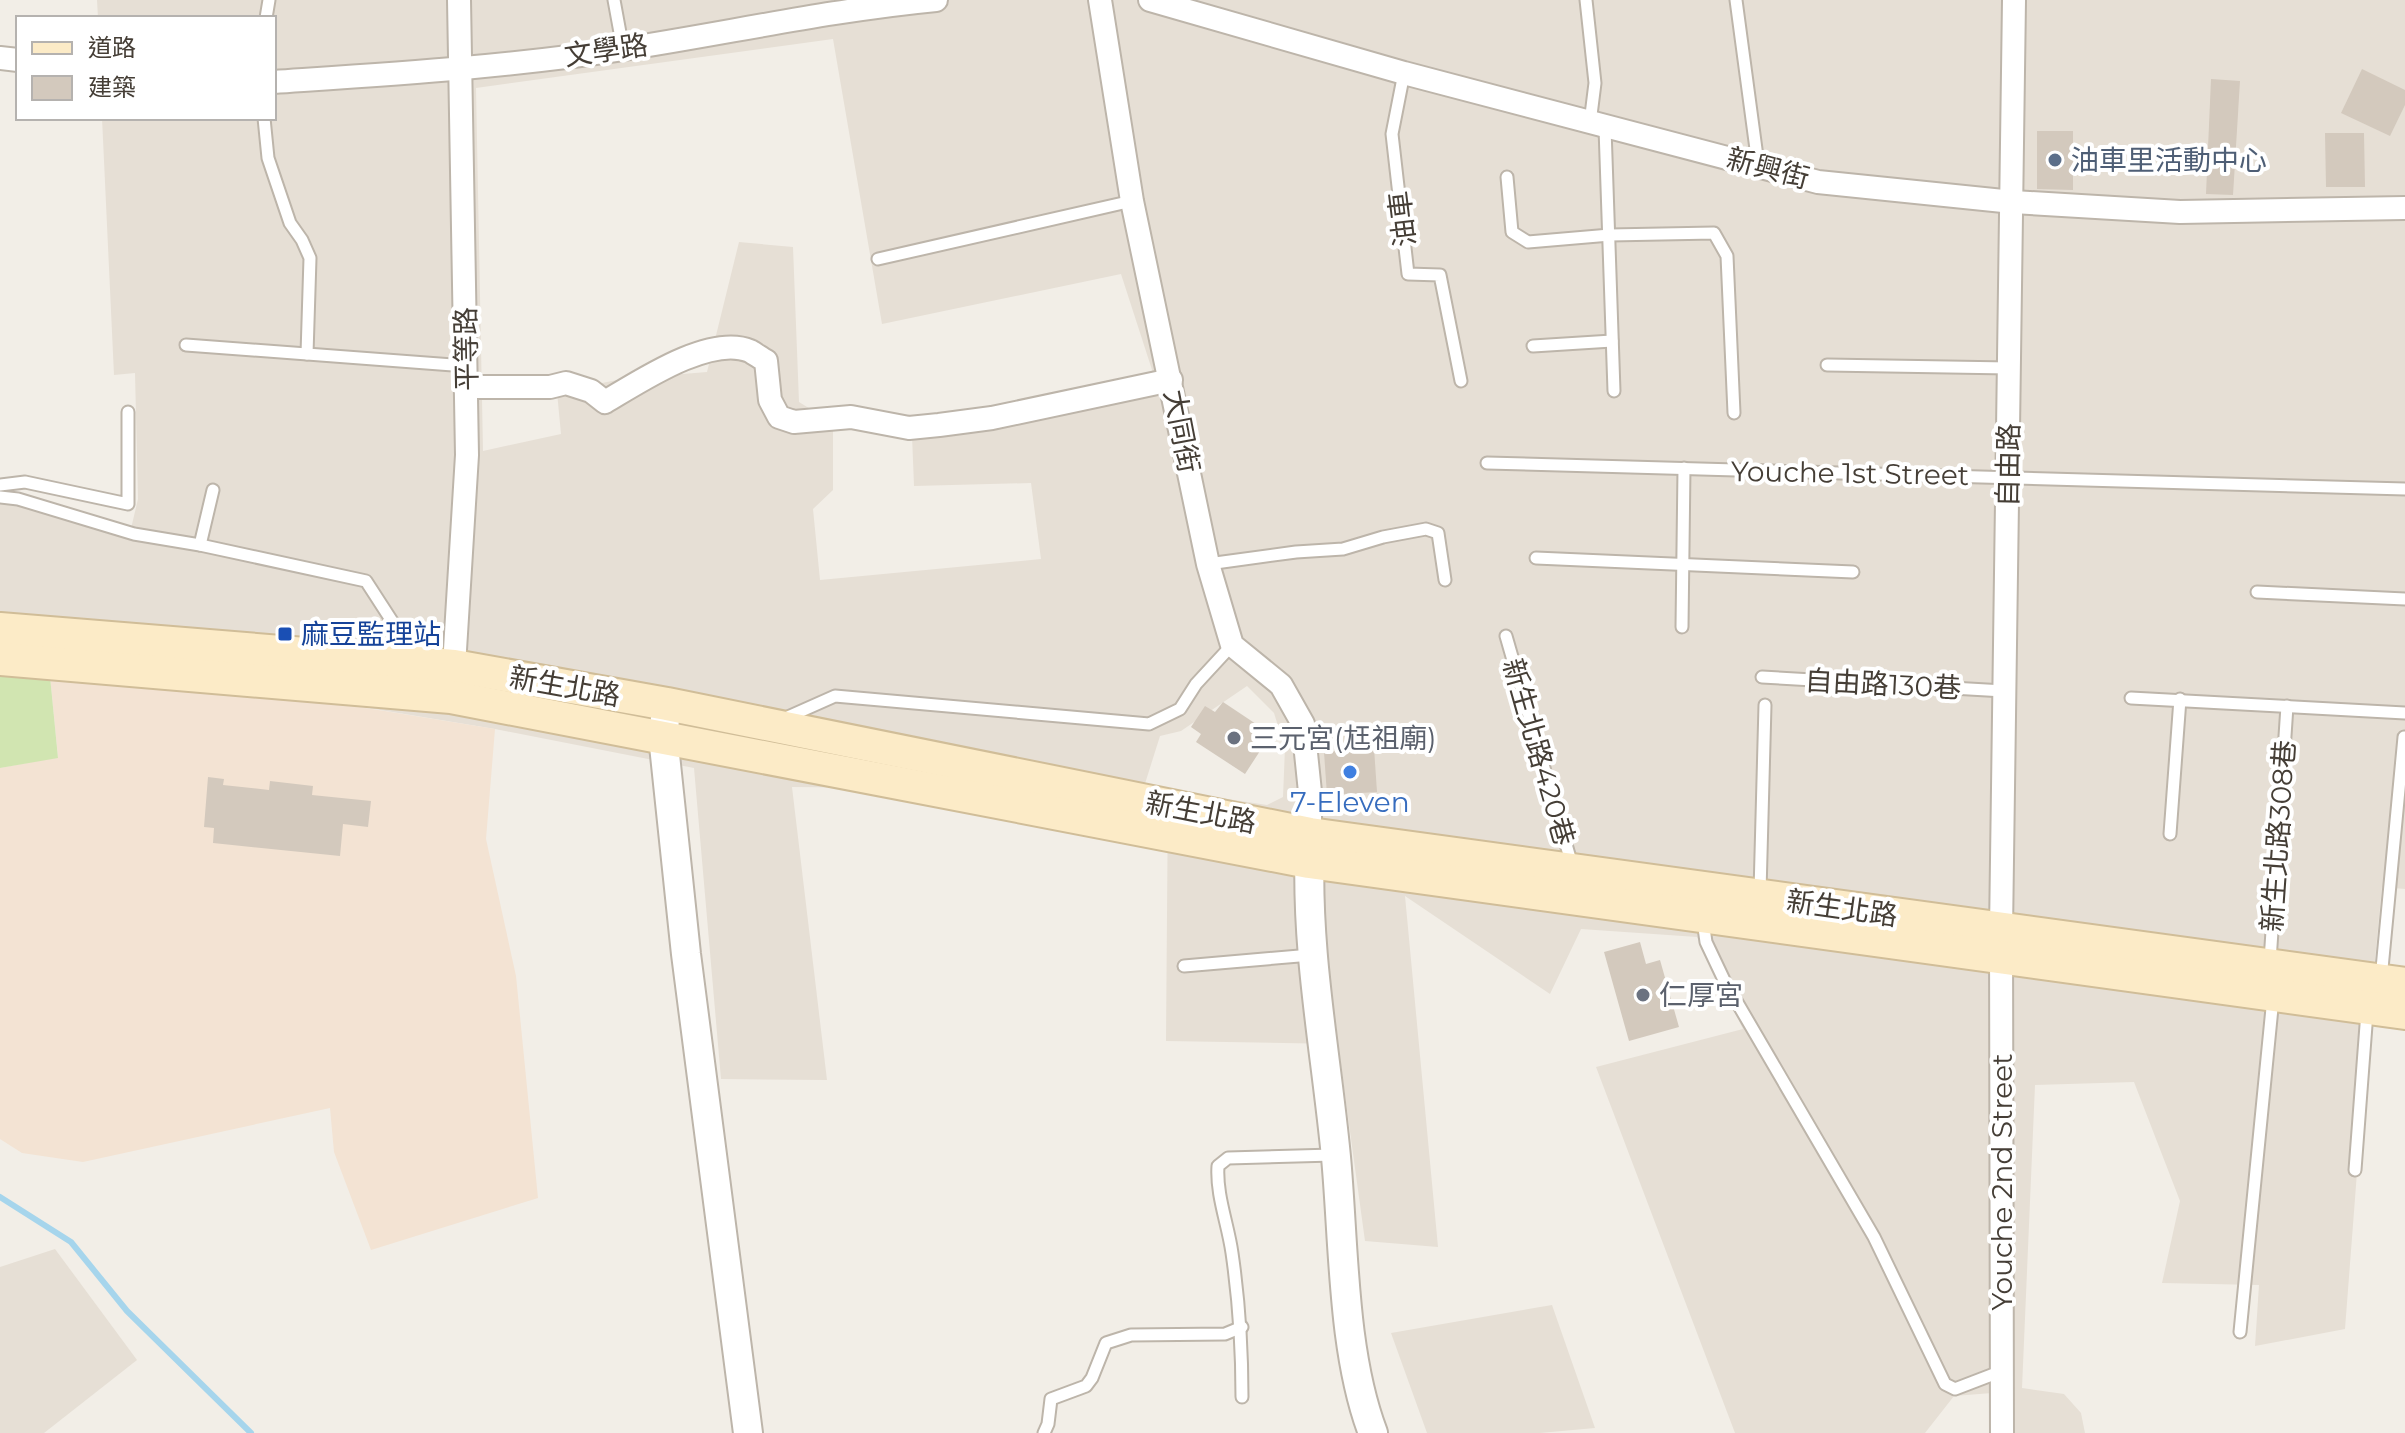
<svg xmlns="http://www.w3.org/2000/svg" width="2405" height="1433" viewBox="0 0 2405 1433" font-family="Montserrat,'Noto Sans TC',sans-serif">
<rect width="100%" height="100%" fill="#f2eee7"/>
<g fill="#e6dfd5" fill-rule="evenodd">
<path d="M97,0H2405V889L2382,887L2367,1042L2345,1329L2255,1346L2259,1285L2162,1283L2180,1201L2134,1082L2035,1085L2022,1388L2064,1394L2081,1413L2085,1433H1991L1992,1393L1954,1396L1925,1433H1735L1596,1067L1743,1029L1697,937L1581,929L1550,994L1405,896L1438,1247L1365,1241L1338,1044L1166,1041L1168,790L1267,805L1283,797L1285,748L1274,713L1247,686L1181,731L1160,736L1143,790L792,787L827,1080L721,1079L694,768L495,729L0,647V500L18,503L129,537L138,499L135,373L114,375L102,118H274V18H98ZM833,39L882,324L1121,274L1154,376L912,435L914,486L1031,483L1041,559L820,580L813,509L833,490V423L799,402L793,247L739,242L707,372L622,379L557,392L561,434L483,451L476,88Z"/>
<polygon points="55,1249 137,1360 44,1433 0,1433 0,1267"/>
<polygon points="1552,1305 1595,1428 1540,1433 1427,1433 1391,1333"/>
</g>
<polygon fill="#f3e3d3" points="48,656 495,729 486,839 516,976 538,1198 371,1250 334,1152 330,1108 83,1162 22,1153 0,1139 0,768 58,757"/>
<polygon fill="#d1e5b1" points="0,647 48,656 58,758 0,768"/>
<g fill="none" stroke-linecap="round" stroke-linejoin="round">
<polyline stroke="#a6d5ec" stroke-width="6" points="0,1197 71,1242 127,1311 251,1433"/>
</g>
<g fill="#d3c9bd">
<polygon points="2362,69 2405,90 2405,105 2390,136 2341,113"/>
<polygon points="2211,79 2240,81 2233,195 2206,194"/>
<polygon points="2037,131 2073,131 2073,190 2037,189"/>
<polygon points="2325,133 2364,133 2365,187 2326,187"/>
<polygon points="1223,702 1271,734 1245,774 1196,742 1201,734 1191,727 1205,706 1215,712"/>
<polygon points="1374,748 1377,792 1327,795 1324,752"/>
<polygon points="208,777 224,779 223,785 269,790 270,781 313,786 312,795 371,801 368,827 343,824 340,856 213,843 214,828 204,827"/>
<polygon points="1640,942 1646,964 1660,960 1679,1027 1629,1041 1604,952"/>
</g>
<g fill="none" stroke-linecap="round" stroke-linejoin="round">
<defs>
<g id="service">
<polyline points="614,0 623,49"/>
<polyline points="1586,0 1595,83 1590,123"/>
<polyline points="1736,0 1758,164"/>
<polyline points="266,18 269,0"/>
<polyline points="1404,73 1392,134 1408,274 1440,275 1461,381"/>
<polyline points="264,118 268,158 290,223 302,240 310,258 307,354"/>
<polyline points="1605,128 1614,391"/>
<polyline points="1507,177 1512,232 1528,242 1610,235 1714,233 1727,256 1734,413"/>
<polyline points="878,259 1132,201"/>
<polyline points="186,345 466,366"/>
<polyline points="1533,346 1612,341"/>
<polyline points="1827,365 2009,368"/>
<polyline points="1487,463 2405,489"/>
<polyline points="0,485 25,482 128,504 128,412"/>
<polyline points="0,497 18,499 134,534 200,545 366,581 399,632 437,655"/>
<polyline points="200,545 213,490"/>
<polyline points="1536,558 1853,572"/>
<polyline points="1208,564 1296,552 1343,549 1383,537 1426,529 1438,533 1445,580"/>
<polyline points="2257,592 2405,599"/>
<polyline points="1682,627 1684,468"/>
<polyline points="1506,636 1572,865"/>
<polyline points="1762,677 2004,691"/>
<polyline points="2131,698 2405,713"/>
<polyline points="781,720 835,696 1149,724 1180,709 1196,684 1232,645"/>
<polyline points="2170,834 2180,699"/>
<polyline points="1760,892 1765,705"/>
<polyline points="1703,921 1706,942 1724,980 1874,1237 1945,1384 1955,1389 2002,1371"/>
<polyline points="2270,961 2287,706"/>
<polyline points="1184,966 1311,955"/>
<polyline points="2381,979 2404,737"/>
<polyline points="2355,1170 2367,1012"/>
<polyline points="2240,1332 2273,998"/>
<path d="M1242,1397C1242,1348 1239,1301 1232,1253C1228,1224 1216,1195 1218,1166L1228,1158L1333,1155"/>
<polyline points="1044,1433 1048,1424 1051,1399 1086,1386 1092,1378 1106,1343 1131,1335 1225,1334 1242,1327"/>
</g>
<g id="minor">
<polyline points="1100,0 1132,201 1208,564 1232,645 1281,685 1303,724 1310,792 1310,834"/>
<polyline points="1150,0 1404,73 1818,182 2013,202 2180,212 2405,208"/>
<polyline points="0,58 18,60"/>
<path d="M274,82C391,74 508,67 624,49C728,33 831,10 936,0"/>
<path d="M467,387H550L566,383L591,391L605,402C639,382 710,334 750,351C755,354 761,358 766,361L770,400L779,417L794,422L851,417L909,428L939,425L992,418L1171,380"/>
<polyline points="454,666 467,455 459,0"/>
<polyline points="2002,1433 2001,931 2014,0"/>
</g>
<g id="tertiary">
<polyline points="665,719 663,736 686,954 748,1433"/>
<path d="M1310,843C1305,949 1326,1052 1336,1157C1344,1244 1342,1352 1373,1433"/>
</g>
<g id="secondary">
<polyline points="0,629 454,666 667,704 1310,834 2405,984"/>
<polyline points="0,659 451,697 1309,862 2405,1013"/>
</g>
</defs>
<use href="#service" stroke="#bdb5aa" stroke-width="15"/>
<use href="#minor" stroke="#bdb5aa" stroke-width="26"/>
<use href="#tertiary" stroke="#bdb5aa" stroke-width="32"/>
<use href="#secondary" stroke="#d0bd98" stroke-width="36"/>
<use href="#service" stroke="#fff" stroke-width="11"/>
<use href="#minor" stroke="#fff" stroke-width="22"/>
<use href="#tertiary" stroke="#fff" stroke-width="28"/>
<use href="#secondary" stroke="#fcebc7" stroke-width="32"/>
</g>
<circle fill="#5c6f8a" stroke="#fff" stroke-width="3" cx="2055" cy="160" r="8"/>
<rect fill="#1a4fb4" stroke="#fff" stroke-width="3" x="277" y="626" width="16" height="16" rx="4"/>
<g fill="#6b7280" stroke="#fff" stroke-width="3">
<circle cx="1234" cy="738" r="8"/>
<circle cx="1643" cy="995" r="8"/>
</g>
<circle fill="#3f7fe0" stroke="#fff" stroke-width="3" cx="1350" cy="772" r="8"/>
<g text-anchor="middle" stroke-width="8" stroke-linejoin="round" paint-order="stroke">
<g font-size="28" fill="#453e36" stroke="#fff">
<text transform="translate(606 50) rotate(-8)" y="10">文學路</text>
<text transform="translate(1768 168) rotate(15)" y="10">新興街</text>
<text transform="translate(1402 219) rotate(-97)" y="10">油車</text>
<text transform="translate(466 349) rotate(-91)" y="10">平等路</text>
<text transform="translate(1182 431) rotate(79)" y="10">大同街</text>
<text transform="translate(2008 465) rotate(-89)" y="10">自由路</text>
<text transform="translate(1850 473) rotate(1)" y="10">Youche 1st Street</text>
<text transform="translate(1883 684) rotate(3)" y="10">自由路130巷</text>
<text transform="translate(565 686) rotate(10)" y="10">新生北路</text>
<text transform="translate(1539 752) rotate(74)" y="10">新生北路420巷</text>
<text transform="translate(1201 812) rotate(11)" y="10">新生北路</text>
<text transform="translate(2278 836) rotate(-86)" y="10">新生北路308巷</text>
<text transform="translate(1842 908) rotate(8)" y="10">新生北路</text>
<text transform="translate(2002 1182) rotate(-90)" y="10">Youche 2nd Street</text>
</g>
<g font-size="28" fill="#4e5e75" stroke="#fff" text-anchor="start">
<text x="2071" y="170">油車里活動中心</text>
</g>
<g font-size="28" fill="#164399" stroke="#fff" text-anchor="start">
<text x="301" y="644">麻豆監理站</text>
</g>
<g font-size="28" fill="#5b616d" stroke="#fff" text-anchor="start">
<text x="1250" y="748">三元宮(尪祖廟)</text>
<text x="1659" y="1005">仁厚宮</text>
</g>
<g font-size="28" fill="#366cbe" stroke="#fff">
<text x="1350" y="812">7-Eleven</text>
</g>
</g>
<rect x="16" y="16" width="260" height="104" fill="#ffffff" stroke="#b5b2af" stroke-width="2"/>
<rect x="32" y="42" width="40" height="12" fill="#fcebc7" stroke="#b5b2af" stroke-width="2"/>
<text x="88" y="56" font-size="24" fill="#453e36">道路</text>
<rect x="32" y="76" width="40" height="24" fill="#d3c9bd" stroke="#b5b2af" stroke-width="2"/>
<text x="88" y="96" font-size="24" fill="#453e36">建築</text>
</svg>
